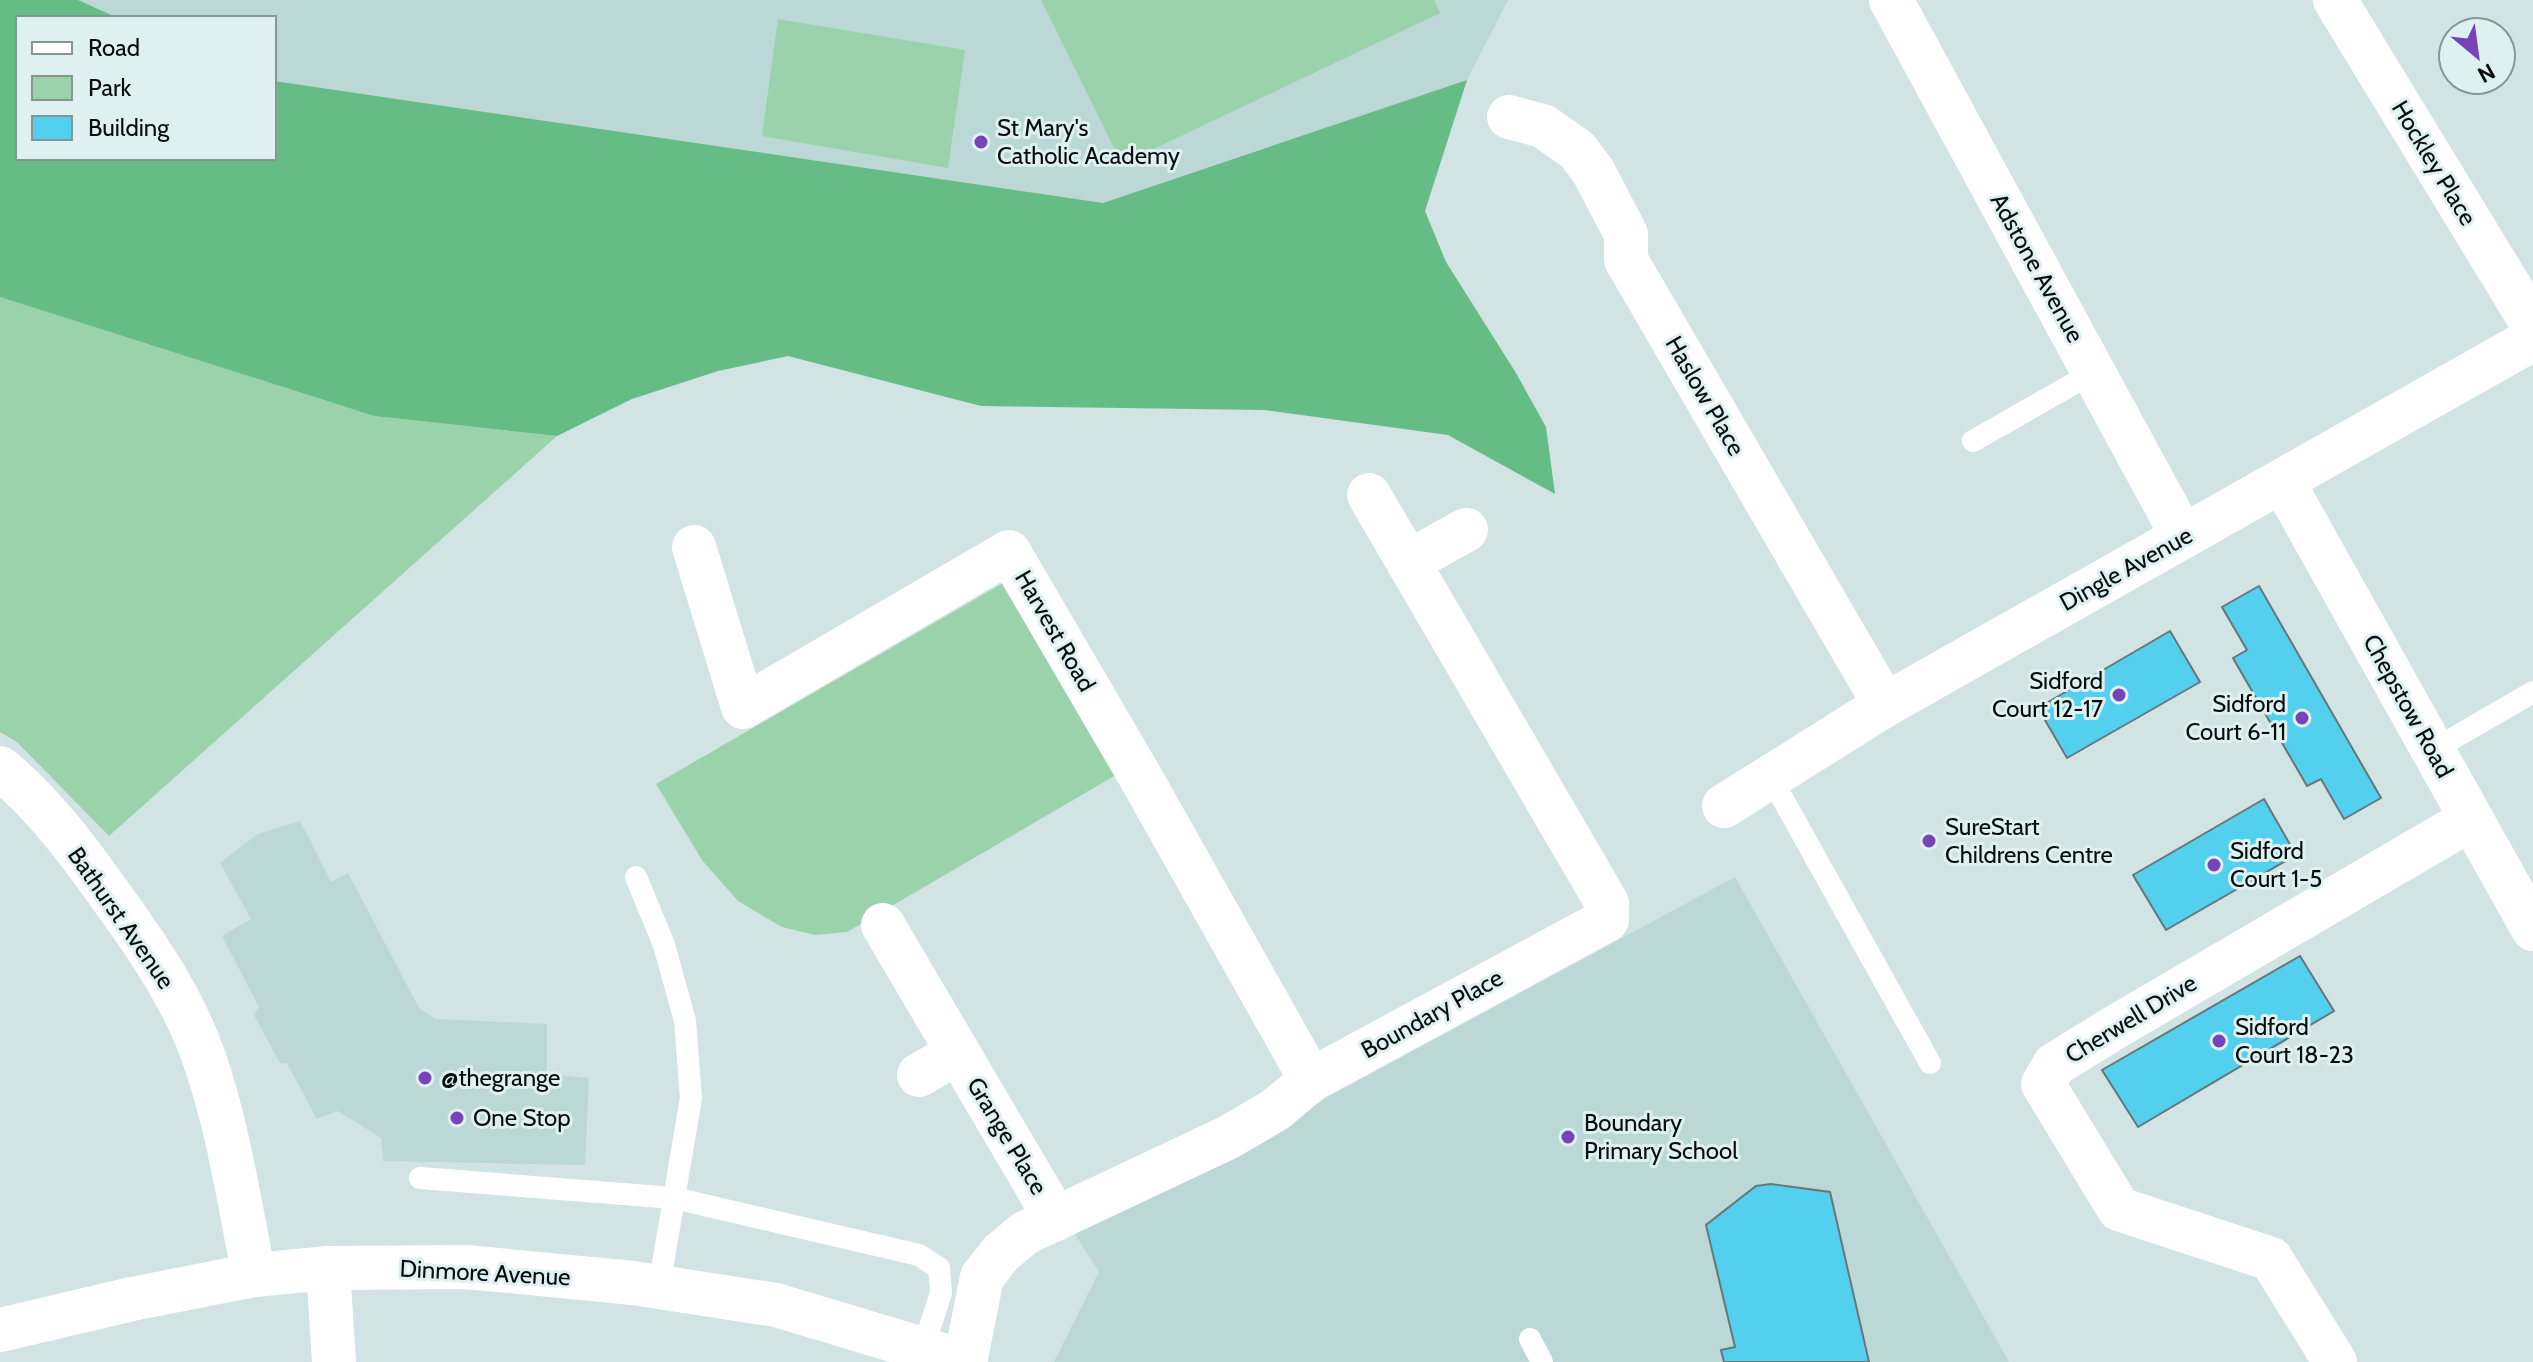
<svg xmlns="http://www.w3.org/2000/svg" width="2533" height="1362" viewBox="0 0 2533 1362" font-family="Cabin,sans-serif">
<rect width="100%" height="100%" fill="#d1e3e3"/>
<g fill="#bbd7d6">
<polygon points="78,0 1508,0 1467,80 1098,205 274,81 274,18 118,18"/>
<polygon points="300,821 331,882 348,873 419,1008 435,1019 547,1024 547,1074 589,1078 585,1165 383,1161 381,1138 338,1111 317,1119 287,1063 280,1063 254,1015 259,1007 222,936 251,919 220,863 258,834"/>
<polygon points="1735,877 2009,1362 1054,1362 1099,1272 1075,1234"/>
</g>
<g fill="#9ad2ab">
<polygon points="1041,0 1434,0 1440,13 1122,164"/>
<polygon points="778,19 965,50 948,168 762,136"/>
<polygon points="0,297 374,416 557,436 109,836 17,742 0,732"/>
<polygon points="1005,582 1116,775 847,932 815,935 782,927 738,901 702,860 656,784"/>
</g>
<polygon fill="#66bc85" points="0,0 78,0 118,18 18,18 18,158 274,158 274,81 1103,203 1467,80 1425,211 1446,262 1516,373 1546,427 1555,494 1448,435 1264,410 981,406 788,356 718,371 632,399 557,436 374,416 0,297"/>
<g fill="#53d0ee" stroke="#67767a" stroke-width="2">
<polygon points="2259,586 2381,798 2344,819 2321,779 2307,786 2233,658 2247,650 2222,607"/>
<polygon points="2170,631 2200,682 2067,758 2038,708"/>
<polygon points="2264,799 2296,855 2166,930 2133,875"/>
<polygon points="2300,956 2334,1011 2138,1127 2102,1070"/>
<polygon points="1771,1184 1830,1192 1869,1362 1724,1362 1721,1350 1735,1347 1706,1225 1756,1186"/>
</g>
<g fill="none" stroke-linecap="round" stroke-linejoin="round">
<g stroke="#fff" stroke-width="22">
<polyline points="1973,441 2094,372"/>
<polyline points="2433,750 2533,692"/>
<polyline points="1770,776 1930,1063"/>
<polyline points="636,877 664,945 685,1021 691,1098 659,1287"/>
<polyline points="420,1178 674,1198 919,1255 939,1268 941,1293 923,1348"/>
<polyline points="1530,1339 1542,1362"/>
</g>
<g stroke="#fff" stroke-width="44">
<polyline points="1891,0 2183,537"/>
<polyline points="2335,0 2533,325"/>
<polyline points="1509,117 1543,126 1577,150 1593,171 1626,234 1626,260 1885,705"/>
<polyline points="2283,482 2533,929"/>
<polyline points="694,547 743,707 1009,552 1141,778 1311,1080"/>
<polyline points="1408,562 1466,530"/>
<path d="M0,768C45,805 81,854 115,902C149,949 183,999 203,1055C228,1125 239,1202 254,1275"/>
<polyline points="1724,806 1885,705 2533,339"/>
<polyline points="883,925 1056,1219"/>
<polyline points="919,1075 957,1053"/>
<polyline points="328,1268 334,1362"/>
<polyline points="0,1330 132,1299 254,1275 328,1268 466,1267 633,1283 776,1305 966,1362"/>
<polyline points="965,1362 982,1277 1001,1253 1025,1233 1229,1137 1275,1110 1311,1080 1607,920 1607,903 1369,495"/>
<polyline points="2335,1362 2271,1259 2119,1209 2043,1084 2054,1065 2112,1029 2471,819"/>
</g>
</g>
<g fill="#7743ba" stroke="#def0f0" stroke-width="3">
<circle cx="981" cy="142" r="8"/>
<circle cx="2119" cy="695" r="8"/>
<circle cx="2302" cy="718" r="8"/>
<circle cx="1929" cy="841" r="8"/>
<circle cx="2214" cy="865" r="8"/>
<circle cx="2219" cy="1041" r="8"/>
<circle cx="425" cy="1078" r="8"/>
<circle cx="457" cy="1118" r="8"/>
<circle cx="1568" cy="1137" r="8"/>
</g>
<g text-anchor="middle" stroke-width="6" stroke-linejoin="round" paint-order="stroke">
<g font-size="24" fill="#070d0d" stroke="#def0f0" text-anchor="start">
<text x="997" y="136">St Mary's<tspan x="997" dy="28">Catholic Academy</tspan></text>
<text x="2103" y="689" text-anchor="end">Sidford<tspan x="2103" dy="28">Court 12-17</tspan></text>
<text x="2286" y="712" text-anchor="end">Sidford<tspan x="2286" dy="28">Court 6-11</tspan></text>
<text x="1945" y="835">SureStart<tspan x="1945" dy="28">Childrens Centre</tspan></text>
<text x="2230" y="859">Sidford<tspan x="2230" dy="28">Court 1-5</tspan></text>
<text x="2235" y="1035">Sidford<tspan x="2235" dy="28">Court 18-23</tspan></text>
<text x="441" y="1086">@thegrange</text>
<text x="473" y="1126">One Stop</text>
<text x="1584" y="1131">Boundary<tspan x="1584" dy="28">Primary School</tspan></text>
</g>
<g font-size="24" fill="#070d0d" stroke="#def0f0">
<text transform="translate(2434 163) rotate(59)" y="8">Hockley Place</text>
<text transform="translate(2037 268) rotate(61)" y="8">Adstone Avenue</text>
<text transform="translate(1705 396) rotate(60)" y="8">Haslow Place</text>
<text transform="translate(2126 569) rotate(-29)" y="8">Dingle Avenue</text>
<text transform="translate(1055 631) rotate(60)" y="8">Harvest Road</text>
<text transform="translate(2408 706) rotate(61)" y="8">Chepstow Road</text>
<text transform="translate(121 918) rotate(55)" y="8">Bathurst Avenue</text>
<text transform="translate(1432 1014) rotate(-29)" y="8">Boundary Place</text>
<text transform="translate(2131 1019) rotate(-31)" y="8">Cherwell Drive</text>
<text transform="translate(1007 1136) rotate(59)" y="8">Grange Place</text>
<text transform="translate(485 1273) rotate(3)" y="8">Dinmore Avenue</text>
</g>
</g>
<rect x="16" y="16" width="260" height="144" fill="#def0f0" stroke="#889595" stroke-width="2"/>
<rect x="32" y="42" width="40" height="12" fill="#ffffff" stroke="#889595" stroke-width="2"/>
<text x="88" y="56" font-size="24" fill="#070d0d">Road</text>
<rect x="32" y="76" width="40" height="24" fill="#9ad2ab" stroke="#889595" stroke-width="2"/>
<text x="88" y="96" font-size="24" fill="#070d0d">Park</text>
<rect x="32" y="116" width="40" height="24" fill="#53d0ee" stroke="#889595" stroke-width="2"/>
<text x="88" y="136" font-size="24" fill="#070d0d">Building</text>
<g transform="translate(2477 56) rotate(151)"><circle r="38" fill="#def0f0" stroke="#889595" stroke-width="2"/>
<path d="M0-6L14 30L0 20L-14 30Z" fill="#7743ba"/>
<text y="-12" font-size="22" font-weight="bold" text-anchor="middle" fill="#070d0d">N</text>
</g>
</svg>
